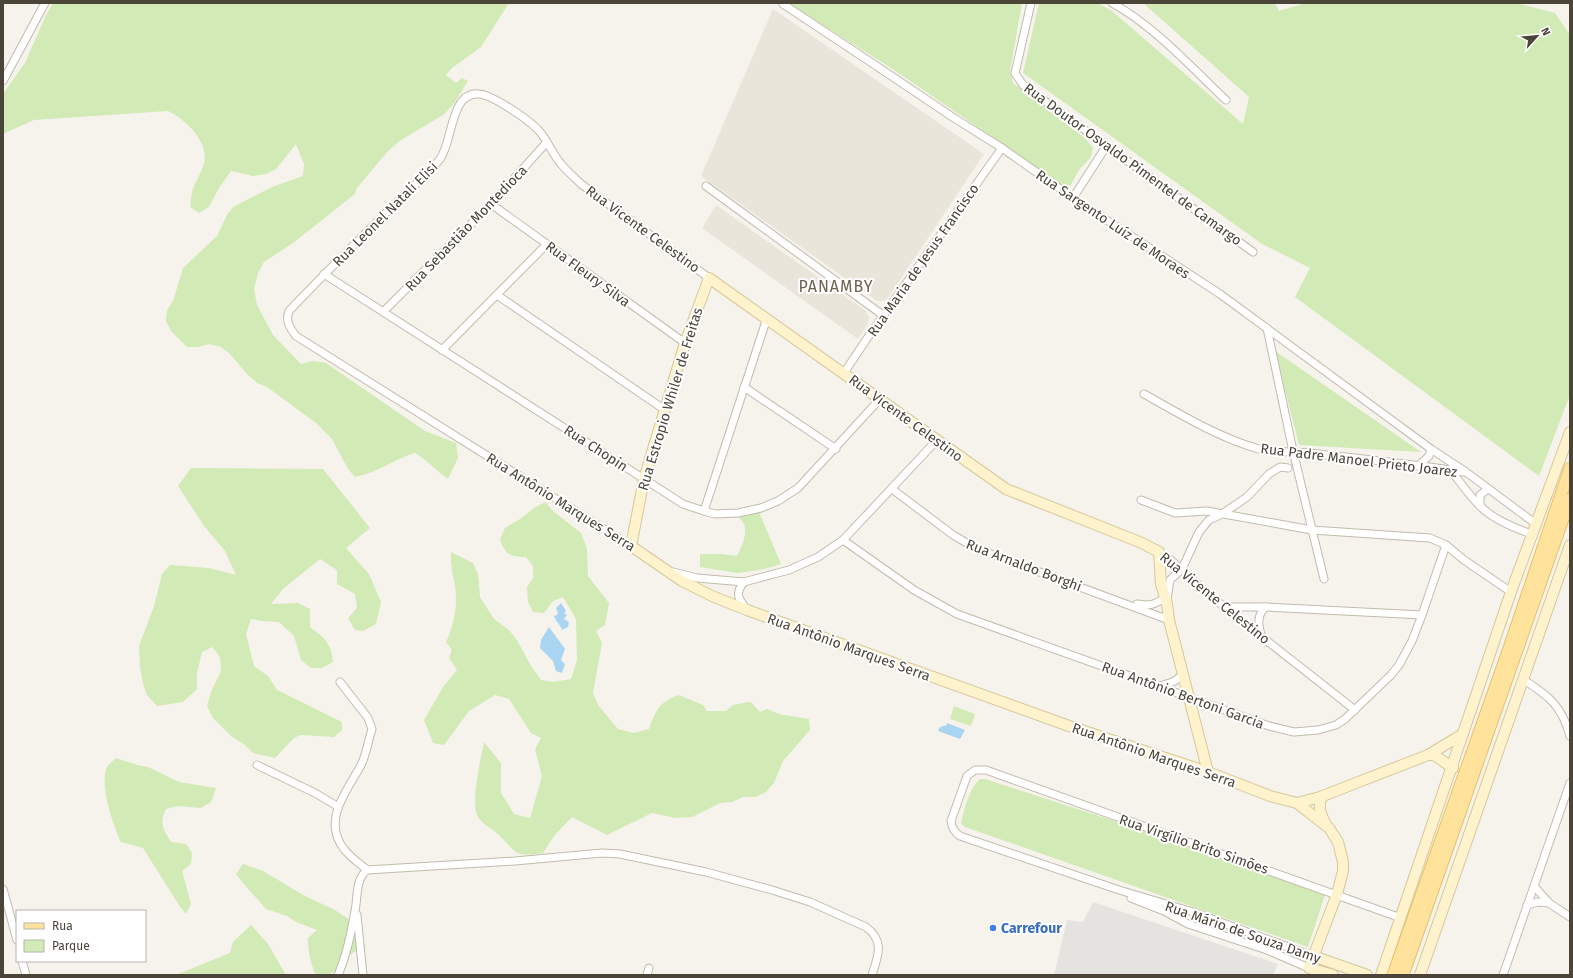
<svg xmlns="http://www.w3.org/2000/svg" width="1573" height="978" viewBox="0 0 1573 978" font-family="'Fira Sans',sans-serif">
<rect width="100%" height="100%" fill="#f6f3ec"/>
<g fill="#eae5da">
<polygon points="773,9 984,154 888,298 883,301 877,301 701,176"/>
<polygon points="716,205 866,311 869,317 868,324 858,339 702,228"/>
</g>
<g fill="#d2eab5">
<path d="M53,3H509L481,47L452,68L446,75L456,83L462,78L468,81L453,105L443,115L401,140L388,151L356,189L355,194L293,243L264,262L258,273L254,289L257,305L273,335L301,364L313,361L326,363L425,431L456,443L458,458L448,479C436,471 428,460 415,453C394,459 377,473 355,477L348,469L332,439L316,423L267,387L257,383L247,374L230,354L221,347L209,344L199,347H187L171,331L166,321L167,310L173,301L183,268L217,236L227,215L233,207L272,187L303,176L304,164L296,144L276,169L266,174L253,176L231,171L219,188L209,207L199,213L190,207C191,201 191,194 193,189C196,180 202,172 204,163C209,141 185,119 168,111L34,120L3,134V94L25,63L46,15Z"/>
<polygon points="788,3 1022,3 1010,71 1013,83 1086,139 1093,148 1091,157 1079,170 1070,186 1064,186 891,68"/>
<polygon points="1039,3 1098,3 1112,11 1243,124 1249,97 1143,3 1275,3 1279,11 1305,3 1516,3 1555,13 1570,35 1570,395 1539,476 1295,297 1310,268 1262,244 1023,73"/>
<polygon points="1275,351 1421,452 1299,445"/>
<path d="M191,468L323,469L370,528L346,548L369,574L381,602L376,624L363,631L355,630L348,618L357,608L355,594L337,584V570L320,559L283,589L271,604L298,603L310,609V627C325,638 331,643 333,662L322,668H311L301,660L294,636L279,622L262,621L251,619L246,634L254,666L268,676L277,690L342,722V730L334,737L300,735L293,739L275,758L253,753L245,745L231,736L213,718L207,706L211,692L221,671L220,657L212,647L202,652L197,673V689L183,702L157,706L147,695L143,684L140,667L139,646L154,606L162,574L170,565L209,568L236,575L225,551L204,526L178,486Z"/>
<path d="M545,502L553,511L581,533L587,549L588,576L609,603L605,625L596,631L602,643L593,693L598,705L618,729L634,733L649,729C656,710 659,702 679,695L703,705L707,711H726L733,705L748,702L752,703L760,712L767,709L779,714L809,719L810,730L783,761L774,783L766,792L755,797H743L732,802L720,803L692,817L675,818L652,813L607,835L572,817L554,836L543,853C514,857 518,854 499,835C494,830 482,824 478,817C470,802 481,759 484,742L501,763V793L514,814L530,818L542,776L535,749L541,738L531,733L509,699L495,695L469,711L444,745L433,743L424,720L443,687L457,670L449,658L452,650L446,642C454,625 458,606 455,586C453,574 450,565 451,552L473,563L478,574L480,597L494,619L509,630L517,640L531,666L541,680L553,682L571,679L577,660L576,619L563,597L553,601L544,613L533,612L528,602L527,587L533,578V566L526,557C509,557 505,554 500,539L505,528L520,519L534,508Z"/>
<path d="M759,512L781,564L765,569L737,573L700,567V554H722L737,556C741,548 748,534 744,524C743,521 739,518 737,516Z"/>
<polygon points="954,706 975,714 971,726 950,719"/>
<path d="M116,758L137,765L148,767L179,782L216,788L211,802L201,808L178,806L166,809C159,823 163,829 171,842L186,844L192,853L191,864L182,871L191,904L186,914L179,905L143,848L121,842C113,825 99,784 107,767C109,764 113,761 116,758Z"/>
<path d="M980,779H985L1151,833L1325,895L1308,947L965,827L961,824C963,811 970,787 980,779Z"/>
<path d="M243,864L263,871L305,896L335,910L354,923L366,948C361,949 355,951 351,954C337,964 338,978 316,975C310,962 308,952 308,938L317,930L296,922L287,916L266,909L243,883L236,874Z"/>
<polygon points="251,925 268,944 286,975 166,975 178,974 230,953 233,942"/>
</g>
<polygon fill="#e5e3e0" points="1093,902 1278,964 1273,975 1054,975 1067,920 1083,922"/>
<g fill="#a9d4f2">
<path d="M561,603L566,611L564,613L567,615L564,619L569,622L568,627L562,630C560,624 556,622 554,616L557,615L558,613L556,608Z"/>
<polygon points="549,627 565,649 561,660 565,664 562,673 556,671 553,661 540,648 541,640"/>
<polygon points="947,723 965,730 960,739 938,731 940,727 947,725"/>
</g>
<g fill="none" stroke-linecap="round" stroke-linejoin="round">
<defs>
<g id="street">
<polyline points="1031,3 1016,69 1015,73 1023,85 1253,252"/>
<path d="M1112,3C1153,25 1192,68 1226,100"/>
<polyline points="783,4 881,69 954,118 1002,148 1073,198 1220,294 1431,449 1466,472 1536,524"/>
<polyline points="3,81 45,3"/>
<polyline points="706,186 884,316"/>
<polyline points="1073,198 1107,145"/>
<polyline points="491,204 685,343"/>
<polyline points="324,274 683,504 704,511 715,514 738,513 761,508 778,501 798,488 880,399"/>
<polyline points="497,295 665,410"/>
<polyline points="383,312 491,204 547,142"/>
<polyline points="1267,328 1293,451 1324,579"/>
<polyline points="442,350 547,244"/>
<polyline points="844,373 866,340 1002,148"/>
<polyline points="744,387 836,449"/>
<path d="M1144,394C1178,413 1221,439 1259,449C1275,453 1293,451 1310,453C1362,459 1413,464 1464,472"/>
<polyline points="1418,466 1429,456 1431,449"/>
<path d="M1450,469C1459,481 1469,495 1480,506C1494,520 1514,528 1532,534"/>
<polyline points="892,489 953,535 977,549 1169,620"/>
<polyline points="1141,500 1175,513 1207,511 1312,530 1430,538 1446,545 1464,560 1511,592"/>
<polyline points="1480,506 1480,495 1488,489"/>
<polyline points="704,511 767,318"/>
<polyline points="843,540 914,590 957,614 1269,726 1294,732 1318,730 1336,725 1345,719 1391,675 1399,665 1412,641 1422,615 1446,545"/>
<path d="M631,546L296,336C290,328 285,321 289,311C322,276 357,242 391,208C407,192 426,176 440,159C453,142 450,91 479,94C493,95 531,121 540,132C547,140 551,151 558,160C564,169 573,176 581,184L709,278"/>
<polyline points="1159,552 1171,560 1224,607 1355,710"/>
<polyline points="673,572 697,578 744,582 789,570 818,557 843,540 937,440"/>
<path d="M744,582C734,594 739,599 747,610"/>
<polyline points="1167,599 1170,580 1182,569 1199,532 1209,520 1222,514 1247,497 1269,474 1280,467 1288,468"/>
<path d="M1137,604C1149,606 1155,605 1164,598"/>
<polyline points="1224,607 1265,607 1422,615"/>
<path d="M1261,635C1258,624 1257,616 1265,607"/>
<path d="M1524,680C1549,696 1562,706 1570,736"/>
<path d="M340,682L368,718L372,729C368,741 366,757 360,767C346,792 322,821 344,849C350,857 359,863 367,870"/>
<path d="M1159,686C1170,683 1178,682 1183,672"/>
<polyline points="257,765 315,793 337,806"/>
<polyline points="1534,886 1549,903 1570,917"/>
<polyline points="3,889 17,940"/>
<polyline points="1131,898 1164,911 1188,924 1267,950 1309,968"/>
<polyline points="1527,905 1538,902 1549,903"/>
<polyline points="357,915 363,975"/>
<path d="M1313,956L1193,912L1119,890L960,836C954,832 952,828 951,821L967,776L975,770H986L1401,918"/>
<polyline points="22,961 26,975"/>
<path d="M338,975C347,955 351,932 355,911C358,897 355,880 367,870L515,861L602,853L620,854L706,872L772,890L810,902L866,927C885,941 878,956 872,975"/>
<polyline points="647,975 649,968"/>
<polyline points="1503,975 1570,783"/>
</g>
<g id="secondary">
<polyline points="1428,755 1434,755 1453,768"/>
<polyline points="1208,772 1169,620 1167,604 1161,584 1159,552 1142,543 1006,489 709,278 685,343 644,479 631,546 682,581 712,596 747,610 1069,726 1208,772 1270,796 1297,803 1329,828 1338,842 1343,862 1343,871 1337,894 1309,968 1333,975"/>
<path d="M1322,796C1317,807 1321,814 1326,825"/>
<polyline points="1297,803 1320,797 1428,755 1463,734"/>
<polyline points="1313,956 1367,975"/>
<polyline points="1381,975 1512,589 1570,432"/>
<polyline points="1420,975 1570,545"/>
</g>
<g id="primary">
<polyline points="1393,975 1506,657 1570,468"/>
<polyline points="1403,975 1570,499"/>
</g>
</defs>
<use href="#street" stroke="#c2bbae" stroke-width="9"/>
<use href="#secondary" stroke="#d6c79b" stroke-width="12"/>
<use href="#primary" stroke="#e6c16a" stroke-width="13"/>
<use href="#street" stroke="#fff" stroke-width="7"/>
<use href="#secondary" stroke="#fff3cd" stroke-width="10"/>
<use href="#primary" stroke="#ffe39c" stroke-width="11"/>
</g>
<circle fill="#3f7fe0" stroke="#fff" stroke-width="1.5" cx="993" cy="928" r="4"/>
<g text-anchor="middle" stroke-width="4" stroke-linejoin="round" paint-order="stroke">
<g font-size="14" fill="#4b4439" stroke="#fff">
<text transform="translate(1133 164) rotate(36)" y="5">Rua Doutor Osvaldo Pimentel de Camargo</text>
<text transform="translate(385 214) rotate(-45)" y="5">Rua Leonel Natali Elisi</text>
<text transform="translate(1113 224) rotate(34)" y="5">Rua Sargento Luíz de Moraes</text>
<text transform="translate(466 228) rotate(-46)" y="5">Rua Sebastião Montedioca</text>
<text transform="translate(643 229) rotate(36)" y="5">Rua Vicente Celestino</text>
<text transform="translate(923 260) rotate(-55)" y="5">Rua Maria de Jesus Francisco</text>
<text transform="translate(588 274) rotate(36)" y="5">Rua Fleury Silva</text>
<text transform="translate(670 399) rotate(-73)" y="5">Rua Estropio Whiler de Freitas</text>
<text transform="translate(906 418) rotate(36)" y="5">Rua Vicente Celestino</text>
<text transform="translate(596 448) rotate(33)" y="5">Rua Chopin</text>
<text transform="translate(1359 460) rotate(7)" y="5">Rua Padre Manoel Prieto Joarez</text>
<text transform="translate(561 502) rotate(32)" y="5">Rua Antônio Marques Serra</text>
<text transform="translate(1024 565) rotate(21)" y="5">Rua Arnaldo Borghi</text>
<text transform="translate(1215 598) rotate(39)" y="5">Rua Vicente Celestino</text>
<text transform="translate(849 647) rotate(20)" y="5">Rua Antônio Marques Serra</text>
<text transform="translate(1183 695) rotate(20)" y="5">Rua Antônio Bertoni Garcia</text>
<text transform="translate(1154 755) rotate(19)" y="5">Rua Antônio Marques Serra</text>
<text transform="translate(1194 844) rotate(19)" y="5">Rua Virgílio Brito Simões</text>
<text transform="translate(1243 932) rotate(19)" y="5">Rua Mário de Souza Damy</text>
</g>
<g font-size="14" font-weight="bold" fill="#366cbe" stroke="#fff" text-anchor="start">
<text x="1001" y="933">Carrefour</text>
</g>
<g font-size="16" letter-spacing="1" fill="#6e6250" stroke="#fff">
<text x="836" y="292">PANAMBY</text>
</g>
</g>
<rect width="1573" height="978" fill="none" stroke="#4b4439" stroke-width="8"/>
<rect x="16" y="910" width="130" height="52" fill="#ffffff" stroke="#b7b4b0"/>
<rect x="24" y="923" width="20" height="6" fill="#ffe39c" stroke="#b7b4b0"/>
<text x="52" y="930" font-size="12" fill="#4b4439">Rua</text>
<rect x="24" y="940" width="20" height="12" fill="#d2eab5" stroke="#b7b4b0"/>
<text x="52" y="950" font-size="12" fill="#4b4439">Parque</text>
<g transform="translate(1537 36) rotate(63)" stroke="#ffffff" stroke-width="3" paint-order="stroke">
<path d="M0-3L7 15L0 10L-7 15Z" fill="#4b4439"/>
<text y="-6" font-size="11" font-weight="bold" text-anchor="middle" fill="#4b4439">N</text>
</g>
</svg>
